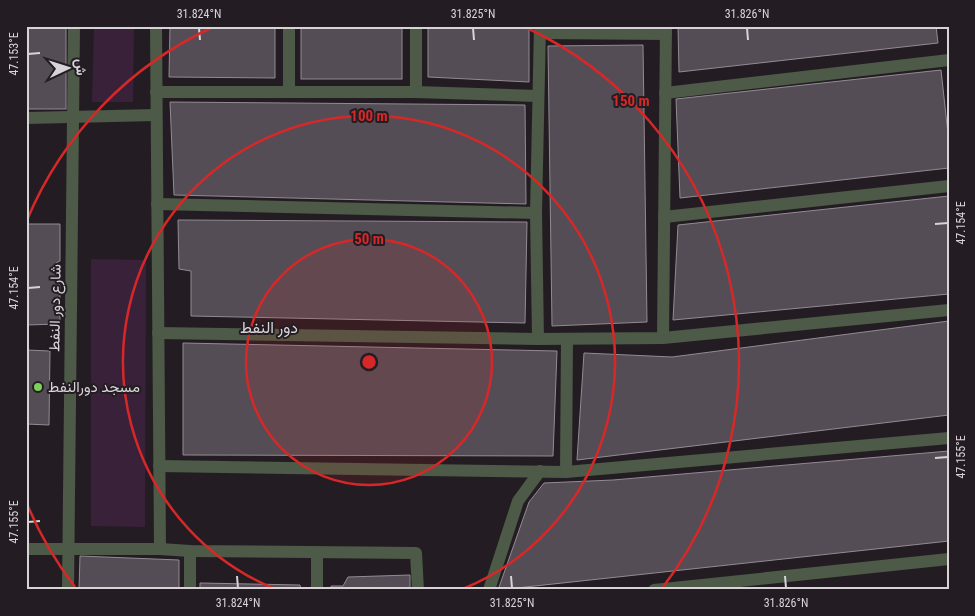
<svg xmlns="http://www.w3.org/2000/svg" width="975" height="616" viewBox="0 0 975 616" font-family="'Roboto Condensed',Vazirmatn,sans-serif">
<rect width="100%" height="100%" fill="#231d23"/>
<g fill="#382139">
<polygon points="94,26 134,26 133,102 92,102"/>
<polygon points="91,259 146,260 145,527 91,526"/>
</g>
<g fill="#554d55" stroke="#938b93">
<rect x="26" y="26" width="40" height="83"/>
<polygon points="170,26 275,26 275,78 169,77"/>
<rect x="301" y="26" width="101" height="53"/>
<polygon points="428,26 529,26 529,82 428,77"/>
<polygon points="678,26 936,26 938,43 679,72"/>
<polygon points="643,45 647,322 552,326 548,46"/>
<polygon points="941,70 949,143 949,168 680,198 676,99"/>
<polygon points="170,102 525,105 526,204 174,195"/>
<polygon points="949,196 949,294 673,320 678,225"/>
<polygon points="178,220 527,222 525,323 191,316 191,271 179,269"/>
<polygon points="26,224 60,224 60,261 56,263 59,274 57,280 60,286 60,324 26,325"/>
<polygon points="949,321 949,415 577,460 584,353 672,357"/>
<polygon points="183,343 557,351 553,456 183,455"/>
<polygon points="26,350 50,351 49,425 26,424"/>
<polygon points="949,451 949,541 498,590 529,502 544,483 613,480"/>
<polygon points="80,556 179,560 179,590 79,590"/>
<polygon points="410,575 410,590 331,590 331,586 343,586 348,577"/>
<polygon points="200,583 300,585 301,590 200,590"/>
</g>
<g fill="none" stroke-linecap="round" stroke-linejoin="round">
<g stroke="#4c5a47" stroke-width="12">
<polyline points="156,26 160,549"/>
<polyline points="416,26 416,92"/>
<polyline points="540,33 666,34"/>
<polyline points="289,91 289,26"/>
<polyline points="156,92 416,92 537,96"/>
<polyline points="665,93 949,60"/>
<polyline points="26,118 156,115"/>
<polyline points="157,204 536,213"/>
<polyline points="664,217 949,186"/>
<polyline points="158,333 538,339 663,338 949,310"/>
<polyline points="663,338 666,26"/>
<polyline points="538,339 536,213 540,26"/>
<polyline points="159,466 566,472 949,438"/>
<polyline points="566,472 567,339"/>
<polyline points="26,549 160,549 190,551 416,553 418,590"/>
<polyline points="190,551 190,590"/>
<polyline points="317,552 317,590"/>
<polyline points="68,590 74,26"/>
<polyline points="489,590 518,501 540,471"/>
<polyline points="654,590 949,559"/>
</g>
</g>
<path fill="none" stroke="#d7d3d7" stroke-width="2" d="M199,28L200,40M473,28L474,40M747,28L748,40M28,54L40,53M935,224L948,223M28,288L40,287M935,458L948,457M28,522L40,521M237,576L238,588M511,576L512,588M785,576L786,588"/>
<circle cx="369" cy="362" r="123" fill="#d62828" fill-opacity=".12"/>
<g fill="none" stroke="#d62828" stroke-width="2.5">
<circle cx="369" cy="362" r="123"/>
<path d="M275 589A246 246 0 1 1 463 589"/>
<path d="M75 587A370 370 0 0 1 27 504M27 220A370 370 0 0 1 213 27M525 27A370 370 0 0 1 663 587"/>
</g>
<circle fill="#7ad157" stroke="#231d23" stroke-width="2" cx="38" cy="387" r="5"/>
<g text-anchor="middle" stroke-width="4" stroke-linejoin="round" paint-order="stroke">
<g font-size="15" fill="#d7d3d7" stroke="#231d23">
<text transform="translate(55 308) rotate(-89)" y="5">شارع دور النفط</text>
</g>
<g font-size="15" fill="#d7d3d7" stroke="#231d23" text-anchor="start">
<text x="48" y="392">مسجد دورالنفط</text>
</g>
<g font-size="16" fill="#d7d3d7" stroke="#231d23">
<text x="269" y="333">دور النفط</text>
</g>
</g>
<circle cx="369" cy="362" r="8" fill="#d62828" stroke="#231d23" stroke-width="2.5"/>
<g font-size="15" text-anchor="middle" font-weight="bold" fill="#d62828" stroke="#231d23" stroke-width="4" stroke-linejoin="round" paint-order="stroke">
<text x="631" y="106">150 m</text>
<text x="369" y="121">100 m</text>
<text x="369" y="244">50 m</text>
</g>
<rect width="975" height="616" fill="none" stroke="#231d23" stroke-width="55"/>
<g transform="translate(68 68) rotate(86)" stroke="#231d23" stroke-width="4" paint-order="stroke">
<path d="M0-4L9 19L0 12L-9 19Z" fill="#d7d3d7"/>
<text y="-8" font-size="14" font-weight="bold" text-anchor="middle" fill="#d7d3d7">ش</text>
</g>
<rect x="28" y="28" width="920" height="560" fill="none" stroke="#d7d3d7" stroke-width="2"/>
<g font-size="12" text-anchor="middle" fill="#d7d3d7">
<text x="199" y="18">31.824°N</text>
<text x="473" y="18">31.825°N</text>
<text x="747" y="18">31.826°N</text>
<text transform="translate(14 54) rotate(-90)" y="4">47.153°E</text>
<text transform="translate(961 223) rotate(-90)" y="4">47.154°E</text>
<text transform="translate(14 288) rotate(-90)" y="4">47.154°E</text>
<text transform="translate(961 457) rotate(-90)" y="4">47.155°E</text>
<text transform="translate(14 522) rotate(-90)" y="4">47.155°E</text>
<text x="238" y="607">31.824°N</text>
<text x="512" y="607">31.825°N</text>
<text x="786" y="607">31.826°N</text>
</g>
</svg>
